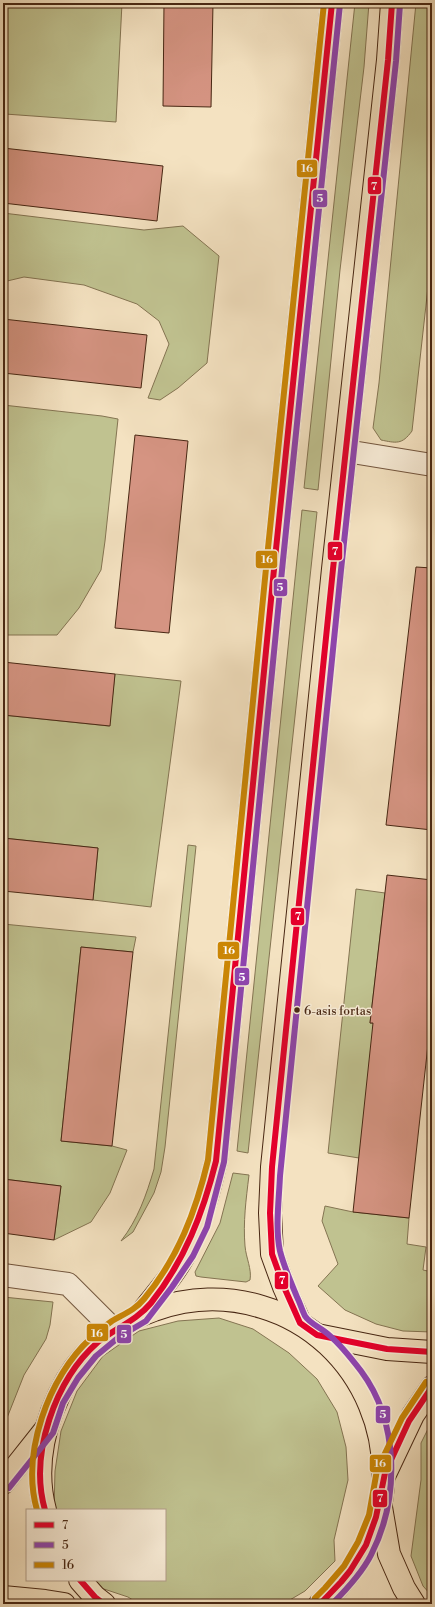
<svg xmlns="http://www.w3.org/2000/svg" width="435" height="1607" viewBox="0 0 435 1607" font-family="'Libre Bodoni',serif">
<rect width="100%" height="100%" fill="#f4e2c1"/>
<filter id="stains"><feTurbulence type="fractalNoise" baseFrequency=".005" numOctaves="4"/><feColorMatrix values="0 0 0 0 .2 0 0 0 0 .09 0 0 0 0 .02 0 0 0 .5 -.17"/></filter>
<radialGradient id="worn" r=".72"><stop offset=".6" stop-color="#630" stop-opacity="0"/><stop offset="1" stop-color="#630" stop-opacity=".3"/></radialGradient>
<g fill="#c0c290" stroke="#847452">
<polygon points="3,3 122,3 116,122 5,114 3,110"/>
<polygon points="355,3 369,3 364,67 340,270 318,490 304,488"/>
<path d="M416,3H432V251L412,431C402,445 396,443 381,440L373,428L379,383Z"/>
<polygon points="3,213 144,230 183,226 219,256 207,363 178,388 160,400 148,398 169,344 159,321 137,304 84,285 24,277 3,282"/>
<polygon points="3,405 102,416 118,419 105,541 101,570 79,608 57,635 3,635"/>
<polygon points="302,510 317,512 248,1153 237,1151"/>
<polygon points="115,674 181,681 151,907 93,900 98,848 3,838 3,715 109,726"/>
<path d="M188,845L196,846L165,1147L161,1172L154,1193L133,1232L121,1241C138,1219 146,1196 154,1169Z"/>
<polygon points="356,889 385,893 370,1023 430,1029 359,1158 328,1153"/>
<polygon points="3,924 136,937 133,952 81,947 61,1141 112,1146 127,1150 110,1193 91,1222 54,1240 61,1186 3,1179"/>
<path d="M233,1173L249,1175C246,1200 243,1222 245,1246C246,1258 252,1269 250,1280L246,1282L201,1277L196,1276L195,1272L220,1223Z"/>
<polygon points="325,1206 353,1212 409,1218 407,1244 426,1247 423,1270 432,1272 432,1332 403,1331 376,1324 345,1310 318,1286 338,1264 322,1221"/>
<polygon points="3,1297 53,1302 50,1325 46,1339 24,1375 3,1428"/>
<polygon points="219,1318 253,1329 289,1353 317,1379 337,1412 346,1447 348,1480 334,1540 335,1561 305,1591 283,1604 139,1604 128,1597 89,1584 86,1580 165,1580 165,1510 54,1510 55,1471 61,1431 77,1391 103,1356 139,1331 178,1321"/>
<polygon points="432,1421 432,1475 428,1503 429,1537 432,1552 432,1596 423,1586 411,1556 421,1480 421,1443"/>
</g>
<g fill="#d59482" stroke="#482713">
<polygon points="164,3 213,3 211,107 163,106"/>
<polygon points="3,148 163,166 157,221 3,203"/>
<polygon points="3,319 147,335 141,388 3,373"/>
<polygon points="135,435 188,441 169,633 115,628"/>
<polygon points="416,567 432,568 432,830 386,825"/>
<polygon points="3,662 115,674 110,726 3,715"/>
<polygon points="3,838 98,848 93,900 3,891"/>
<polygon points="387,875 432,880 432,1008 409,1218 353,1212 373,1023 370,1023"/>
<polygon points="81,947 133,952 112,1146 61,1141"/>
<polygon points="3,1179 61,1186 54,1240 3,1233"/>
</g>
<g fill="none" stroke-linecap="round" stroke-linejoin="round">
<defs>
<g id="minor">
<polyline points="346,451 432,465"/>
<polyline points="3,1275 68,1284 114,1330"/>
</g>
<g id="major">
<path d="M140,1315C156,1294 175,1274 187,1250C201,1222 209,1191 216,1161L275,559L332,3"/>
<polyline points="300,1323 284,1287 272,1254 270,1213 272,1167 333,569 388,60 392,3"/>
<polyline points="317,1335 387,1349 432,1352"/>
<polyline points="385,1474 413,1415 432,1387"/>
<polyline points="3,1483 45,1430"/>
<polyline points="381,1507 389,1554 404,1588 414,1604"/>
<path d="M45,1510C33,1465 45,1418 67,1380C86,1347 119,1322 154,1310C189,1297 227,1296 262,1307C363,1337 414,1457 364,1551C353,1571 337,1589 320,1604"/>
<polyline points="80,1580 95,1597 104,1604"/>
<polyline points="3,1597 45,1601 64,1604"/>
</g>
</defs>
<use href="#minor" stroke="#73563e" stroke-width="24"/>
<use href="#major" stroke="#482713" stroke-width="24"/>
<use href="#minor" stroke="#f8ecd7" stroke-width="22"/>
<use href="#major" stroke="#f4e2c1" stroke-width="22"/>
<defs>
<g id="bus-1">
<polyline points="392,3 388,60 333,569 272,1167 270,1213 272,1254 284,1287 300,1323 317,1335 387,1349 432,1352"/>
<path d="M45,1510C29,1454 55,1380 98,1342C116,1328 137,1320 151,1303C185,1260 203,1213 216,1161L275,559L332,3"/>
<polyline points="80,1580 95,1597 104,1604"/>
<polyline points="320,1604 341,1582 350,1571 366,1545 376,1517 385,1473 409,1421 432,1387"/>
</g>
<g id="bus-2">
<polyline points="9,1488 53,1433 63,1403 78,1378 96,1356 119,1337 146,1321 172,1287 193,1256 207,1227 224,1162 283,560 340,4"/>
<path d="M332,1604C347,1589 362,1573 371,1555C400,1498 399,1422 361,1371C351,1358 341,1345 329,1335C322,1328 310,1324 305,1316C302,1310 300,1303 297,1297C291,1282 284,1267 280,1251C275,1228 279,1200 280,1176L341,570L396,61L400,4"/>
</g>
<g id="bus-3">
<path d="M37,1510C21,1454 48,1377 91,1338C98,1332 105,1326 112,1321C124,1314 135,1310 144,1299C178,1258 196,1211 208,1160L267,558L324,3"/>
<polyline points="315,1598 325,1588 344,1566 358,1542 369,1515 377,1470 402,1418 426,1382"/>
</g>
</defs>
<use href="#bus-1" stroke="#f8ecd7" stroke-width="9"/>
<use href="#bus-2" stroke="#f8ecd7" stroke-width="9"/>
<use href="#bus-3" stroke="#f8ecd7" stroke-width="9"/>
<use href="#bus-1" stroke="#e4002b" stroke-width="6"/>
<use href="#bus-2" stroke="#8e44ad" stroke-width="6"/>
<use href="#bus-3" stroke="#cb8605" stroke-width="6"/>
</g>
<circle fill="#482713" stroke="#f8ecd7" stroke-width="1.5" cx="297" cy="1010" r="3.5"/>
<g text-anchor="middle" stroke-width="3" stroke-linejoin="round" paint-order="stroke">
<g font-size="12" fill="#482713" stroke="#f8ecd7" text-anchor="start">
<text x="304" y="1015">6-asis fortas</text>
</g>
</g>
<g stroke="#f8ecd7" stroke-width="1.5">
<rect x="296" y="159" width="22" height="19" rx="4" fill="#cb8605"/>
<rect x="367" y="176" width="15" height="19" rx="4" fill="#e4002b"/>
<rect x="312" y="189" width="16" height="19" rx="4" fill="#8e44ad"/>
<rect x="327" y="541" width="16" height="20" rx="4" fill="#e4002b"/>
<rect x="255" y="550" width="23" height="19" rx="4" fill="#cb8605"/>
<rect x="273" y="578" width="15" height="19" rx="4" fill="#8e44ad"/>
<rect x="290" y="907" width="15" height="19" rx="4" fill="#e4002b"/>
<rect x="217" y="941" width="23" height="19" rx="4" fill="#cb8605"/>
<rect x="234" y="967" width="16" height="19" rx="4" fill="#8e44ad"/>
<rect x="274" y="1271" width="15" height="19" rx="4" fill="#e4002b"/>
<rect x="86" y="1323" width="23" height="19" rx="4" fill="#cb8605"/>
<rect x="116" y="1324" width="16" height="20" rx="4" fill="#8e44ad"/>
<rect x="375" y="1405" width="16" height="19" rx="4" fill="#8e44ad"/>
<rect x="369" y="1454" width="23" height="19" rx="4" fill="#cb8605"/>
<rect x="372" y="1489" width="16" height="19" rx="4" fill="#e4002b"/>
</g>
<g font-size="11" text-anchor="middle" font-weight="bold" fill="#fff">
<text x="307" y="172">16</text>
<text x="374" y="190">7</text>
<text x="320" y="202">5</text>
<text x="335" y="555">7</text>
<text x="267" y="563">16</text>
<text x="280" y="591">5</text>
<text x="298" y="920">7</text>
<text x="229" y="954">16</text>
<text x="242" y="981">5</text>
<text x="282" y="1284">7</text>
<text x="97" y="1337">16</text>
<text x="124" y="1338">5</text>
<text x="383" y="1418">5</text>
<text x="380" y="1467">16</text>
<text x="380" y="1502">7</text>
</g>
<rect width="435" height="1607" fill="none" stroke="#f4e2c1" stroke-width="16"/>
<rect x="4" y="4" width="427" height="1599" fill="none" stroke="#482713" stroke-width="2"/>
<rect x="8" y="8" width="419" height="1591" fill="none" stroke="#482713"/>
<rect x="26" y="1509" width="140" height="72" fill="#f8ecd7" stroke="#b29d89"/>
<rect x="34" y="1522" width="20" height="6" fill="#e4002b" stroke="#b29d89"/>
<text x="62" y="1529" font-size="12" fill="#482713">7</text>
<rect x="34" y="1542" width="20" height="6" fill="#8e44ad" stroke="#b29d89"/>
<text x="62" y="1549" font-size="12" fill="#482713">5</text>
<rect x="34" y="1562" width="20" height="6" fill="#cb8605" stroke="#b29d89"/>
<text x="62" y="1569" font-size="12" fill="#482713">16</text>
<rect width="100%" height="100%" filter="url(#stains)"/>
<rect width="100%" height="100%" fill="url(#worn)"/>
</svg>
